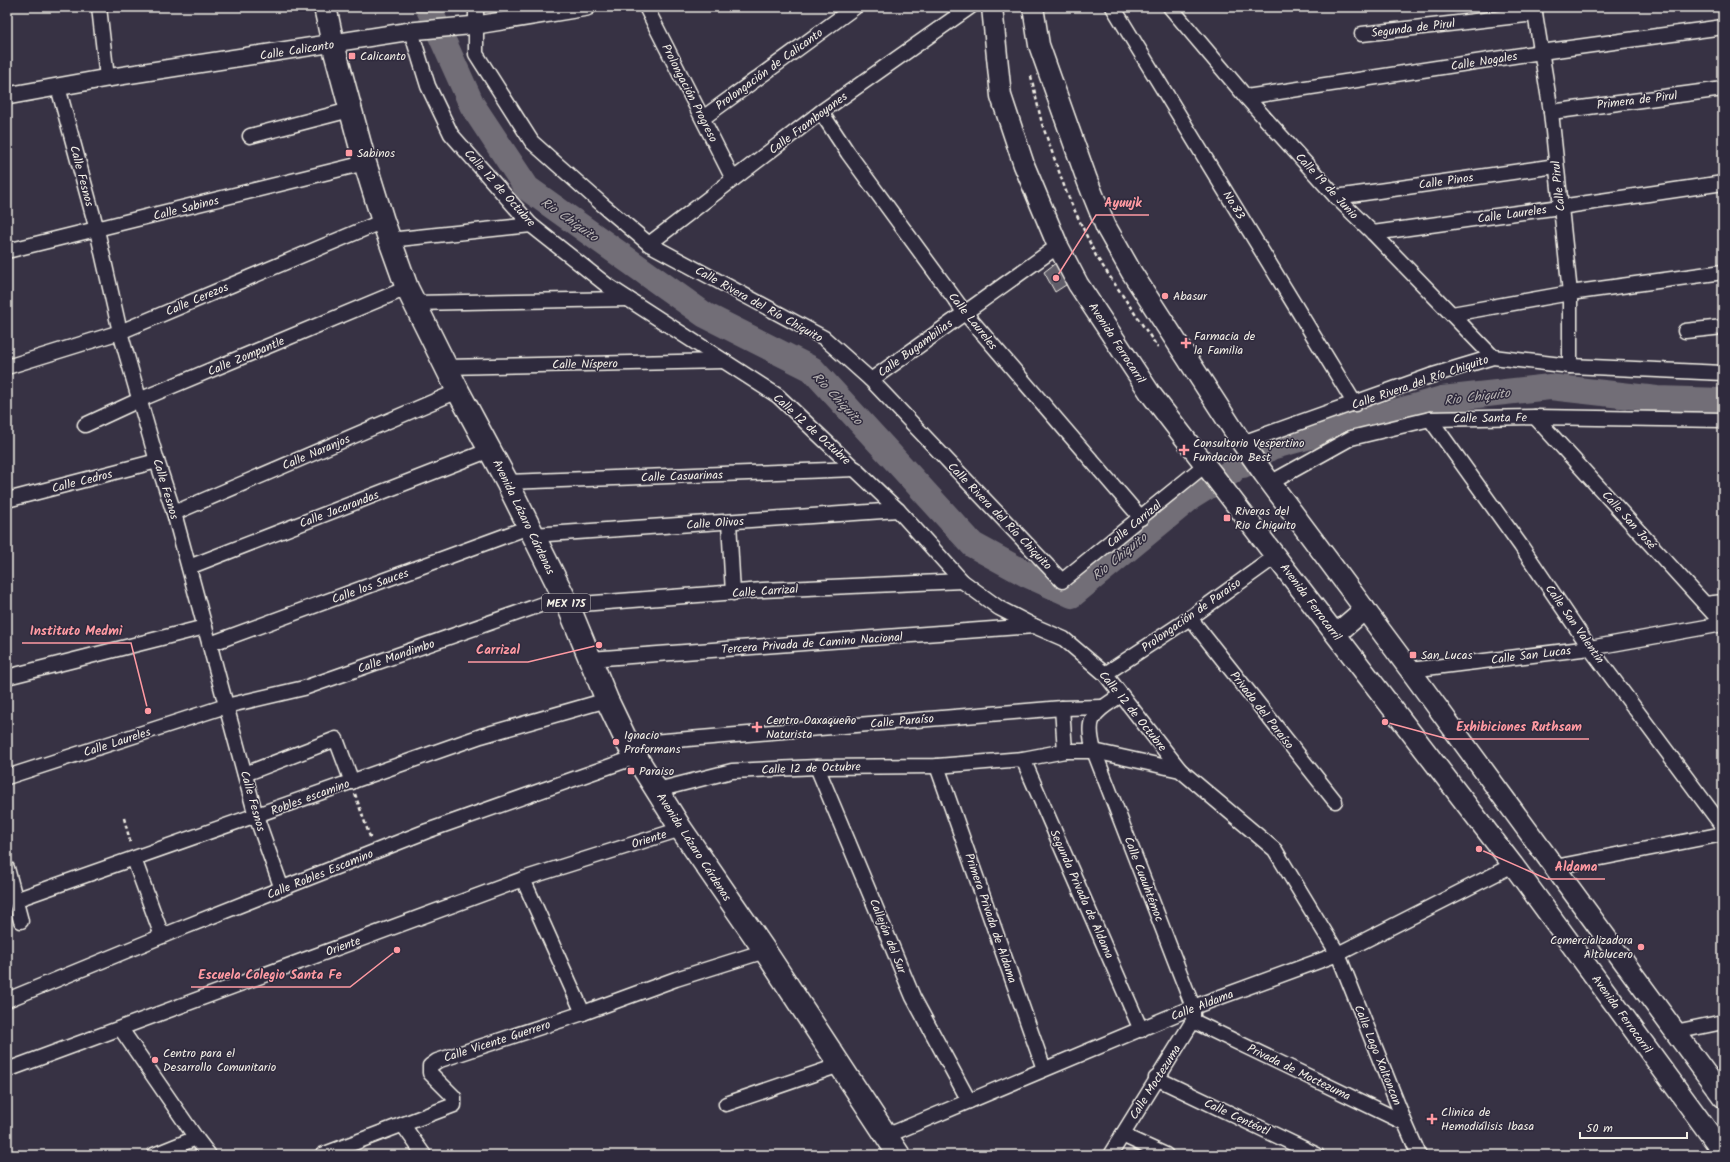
<svg xmlns="http://www.w3.org/2000/svg" width="1730" height="1162" viewBox="0 0 1730 1162" font-family="Kalam,sans-serif">
<rect width="100%" height="100%" fill="#373244"/>
<filter id="ink" filterUnits="userSpaceOnUse"><feTurbulence type="fractalNoise" baseFrequency=".025" numOctaves="2"/><feDisplacementMap in="SourceGraphic" scale="8" xChannelSelector="R" yChannelSelector="G"/><feConvolveMatrix kernelMatrix="1 2 1 2 8 2 1 2 1" color-interpolation-filters="sRGB"/></filter>
<g filter="url(#ink)">
<g fill="none" stroke-linecap="round" stroke-linejoin="round">
<g stroke="#726e77" stroke-width="26">
<polyline points="428,7 472,105 527,188 705,315 812,369 973,545 1028,575 1072,595 1191,497 1231,472"/>
<polyline points="1243,465 1271,447 1442,399 1550,387 1657,399 1723,401"/>
</g>
</g>
<polygon fill="#5f5c67" stroke="#f4f1e8" points="1057,262 1069,283 1055,292 1044,272"/>
<g fill="none" stroke-linecap="round" stroke-linejoin="round">
<defs>
<g id="minor">
<polyline points="99,7 107,78"/>
<polyline points="476,7 476,54 532,142 604,206 649,244 824,338 871,380 1062,581 1205,465"/>
<polyline points="646,7 733,179"/>
<polyline points="1113,7 1355,404"/>
<polyline points="1170,7 1246,97 1336,197 1373,233 1493,357"/>
<polyline points="1534,7 1551,112 1570,293 1570,366"/>
<polyline points="411,31 428,86 451,134 531,225 608,286 778,396 898,510 962,581 999,608 1034,626 1064,639 1105,674 1180,770"/>
<polyline points="1362,34 1535,14"/>
<polyline points="58,87 97,230 120,332 157,461 174,513 256,816 282,889"/>
<polyline points="1246,97 1541,52 1723,27"/>
<polyline points="821,112 848,153 965,313 1141,518"/>
<polyline points="1551,112 1723,89"/>
<polyline points="703,118 855,7"/>
<polyline points="250,136 350,110"/>
<polyline points="1336,197 1556,166"/>
<polyline points="1373,233 1560,207 1723,183"/>
<polyline points="389,240 531,225"/>
<polyline points="649,244 821,112 970,7"/>
<polyline points="7,251 365,163"/>
<polyline points="414,303 628,299"/>
<polyline points="1452,314 1570,293 1723,272"/>
<polyline points="1685,331 1723,327"/>
<polyline points="7,367 120,332 383,221"/>
<polyline points="446,367 724,361"/>
<polyline points="871,380 1058,246"/>
<polyline points="1535,417 1723,624"/>
<polyline points="1430,419 1521,546 1590,648 1723,827"/>
<polyline points="85,425 139,400 407,288"/>
<polyline points="1242,443 1430,376 1493,357 1570,366 1723,373"/>
<polyline points="507,482 856,469"/>
<polyline points="1270,483 1351,438 1430,419 1535,417 1723,420"/>
<polyline points="7,500 157,461"/>
<polyline points="174,513 458,391"/>
<polyline points="729,522 733,593"/>
<polyline points="533,535 898,510"/>
<polyline points="189,567 490,450"/>
<polyline points="1705,604 1723,602"/>
<polyline points="568,605 763,590 962,581"/>
<polyline points="1190,618 1335,801"/>
<polyline points="210,644 529,527"/>
<polyline points="590,659 1034,626"/>
<polyline points="1410,670 1590,648 1723,624"/>
<polyline points="1105,674 1190,618 1276,556"/>
<polyline points="7,677 205,627"/>
<polyline points="1062,708 1065,751"/>
<polyline points="628,744 1062,708 1103,707"/>
<polyline points="1023,759 1141,1030"/>
<polyline points="937,766 1044,1069"/>
<polyline points="817,767 913,997 969,1101"/>
<polyline points="245,774 336,739 352,782"/>
<polyline points="7,777 226,706 304,688 563,597"/>
<polyline points="657,790 732,771 817,767 937,766 1023,759 1065,751 1094,751 1180,770 1275,850 1338,954 1405,1123 1419,1155"/>
<polyline points="134,859 162,936"/>
<polyline points="1555,867 1723,834"/>
<polyline points="7,868 21,921"/>
<polyline points="523,879 583,1013"/>
<polyline points="15,900 481,736 607,700"/>
<polyline points="7,1000 172,932 427,831 636,757"/>
<polyline points="1193,1021 1405,1123"/>
<polyline points="121,1029 196,1138 209,1155"/>
<polyline points="1675,1032 1723,1022"/>
<polyline points="7,1070 523,879 681,829"/>
<polyline points="1156,1078 1317,1155"/>
<polyline points="726,1104 840,1065"/>
<polyline points="403,1125 424,1155"/>
<polyline points="1122,1135 1166,1155"/>
<polyline points="886,1136 1193,1007 1338,954 1513,865"/>
<polyline points="154,1155 196,1138"/>
<polyline points="322,1155 454,1105 454,1097 430,1073 430,1066 437,1061 583,1013 676,979 765,951"/>
<path d="M1110,1155L1193,1021V1007L1094,751C1085,716 1093,714 1121,695"/>
</g>
<polyline id="tertiary" points="7,96 107,78 411,31 477,25 587,7"/>
<g id="secondary">
<polyline points="992,7 1001,96 1024,165 1058,246 1078,284 1150,393 1513,865 1723,1152"/>
<polyline points="1033,7 1039,45 1087,180 1106,227 1132,273 1242,443 1264,474 1410,670 1723,1097"/>
<polyline points="1336,634 1365,609"/>
</g>
<polyline id="primary" points="325,7 333,44 365,163 383,221 407,288 458,391 507,482 568,605 607,700 628,744 681,829 765,951 899,1155"/>
</defs>
<use href="#minor" stroke="#f4f1e8" stroke-width="17"/>
<use href="#tertiary" stroke="#f4f1e8" stroke-width="20"/>
<use href="#secondary" stroke="#f4f1e8" stroke-width="23"/>
<use href="#primary" stroke="#f4f1e8" stroke-width="25"/>
<g stroke="#f4f1e8" stroke-width="2.5" stroke-dasharray="4 3" stroke-linecap="butt">
<polyline points="1031,76 1042,124 1067,194 1096,256 1158,348"/>
<polyline points="355,794 371,840"/>
<polyline points="124,818 131,845"/>
</g>
<use href="#minor" stroke="#2f2a3d" stroke-width="14"/>
<use href="#tertiary" stroke="#2f2a3d" stroke-width="17"/>
<use href="#secondary" stroke="#2f2a3d" stroke-width="20"/>
<use href="#primary" stroke="#2f2a3d" stroke-width="22"/>
</g>
</g>
<g fill="#ff9aa2" stroke="#2f2a3d" stroke-width="1.5">
<rect x="348" y="52" width="8" height="8" rx="2"/>
<rect x="345" y="149" width="8" height="8" rx="2"/>
<circle cx="1165" cy="296" r="4"/>
<path d="M1184 337h4v4h4v4h-4v4h-4v-4h-4v-4h4z"/>
<path d="M1182 444h4v4h4v4h-4v4h-4v-4h-4v-4h4z"/>
<rect x="1223" y="514" width="8" height="8" rx="2"/>
<rect x="1409" y="651" width="8" height="8" rx="2"/>
<path d="M755 721h4v4h4v4h-4v4h-4v-4h-4v-4h4z"/>
<circle cx="616" cy="742" r="4"/>
<rect x="627" y="767" width="8" height="8" rx="2"/>
<circle cx="1641" cy="947" r="4"/>
<circle cx="155" cy="1060" r="4"/>
<path d="M1430 1113h4v4h4v4h-4v4h-4v-4h-4v-4h4z"/>
</g>
<g text-anchor="middle" stroke-width="3" stroke-linejoin="round" paint-order="stroke">
<rect fill="#2f2a3d" stroke="#b9b5b5" stroke-width="1" x="542" y="594" width="48" height="18" rx="3"/>
<g font-size="11" font-weight="bold" fill="#f4f1e8">
<text x="566" y="607">MEX 175</text>
</g>
<g font-size="12" fill="#f4f1e8" stroke="#2f2a3d">
<text transform="translate(1413 28) rotate(-7)" y="4">Segunda de Pirul</text>
<text transform="translate(297 50) rotate(-9)" y="4">Calle Calicanto</text>
<text transform="translate(1484 61) rotate(-9)" y="4">Calle Nogales</text>
<text transform="translate(769 69) rotate(-36)" y="4">Prolongación de Calicanto</text>
<text transform="translate(690 93) rotate(63)" y="4">Prolongación Progreso</text>
<text transform="translate(1637 100) rotate(-7)" y="4">Primera de Pirul</text>
<text transform="translate(808 123) rotate(-37)" y="4">Calle Framboyanes</text>
<text transform="translate(82 176) rotate(75)" y="4">Calle Fesnos</text>
<text transform="translate(1446 181) rotate(-8)" y="4">Calle Pinos</text>
<text transform="translate(1327 186) rotate(47)" y="4">Calle 19 de Junio</text>
<text transform="translate(1558 186) rotate(-96)" y="4">Calle Pirul</text>
<text transform="translate(500 188) rotate(48)" y="4">Calle 12 de Octubre</text>
<text transform="translate(1234 205) rotate(59)" y="4">No.83</text>
<text transform="translate(186 208) rotate(-14)" y="4">Calle Sabinos</text>
<text transform="translate(1512 214) rotate(-8)" y="4">Calle Laureles</text>
<text transform="translate(197 299) rotate(-23)" y="4">Calle Cerezos</text>
<text transform="translate(759 304) rotate(29)" y="4">Calle Rivera del Río Chiquito</text>
<text transform="translate(973 321) rotate(51)" y="4">Calle Laureles</text>
<text transform="translate(1117 343) rotate(57)" y="4">Avenida Ferrocarril</text>
<text transform="translate(915 348) rotate(-36)" y="4">Calle Bugambilias</text>
<text transform="translate(246 356) rotate(-23)" y="4">Calle Zompantle</text>
<text transform="translate(585 364) rotate(-1)" y="4">Calle Níspero</text>
<text transform="translate(1420 382) rotate(-19)" y="4">Calle Rivera del Río Chiquito</text>
<text transform="translate(1490 418) rotate(-1)" y="4">Calle Santa Fe</text>
<text transform="translate(812 429) rotate(42)" y="4">Calle 12 de Octubre</text>
<text transform="translate(316 452) rotate(-23)" y="4">Calle Naranjos</text>
<text transform="translate(682 476) rotate(-2)" y="4">Calle Casuarinas</text>
<text transform="translate(82 481) rotate(-14)" y="4">Calle Cedros</text>
<text transform="translate(166 489) rotate(73)" y="4">Calle Fesnos</text>
<text transform="translate(339 509) rotate(-21)" y="4">Calle Jacarandas</text>
<text transform="translate(1000 516) rotate(46)" y="4">Calle Rivera del Río Chiquito</text>
<text transform="translate(524 517) rotate(64)" y="4">Avenida Lázaro Cárdenas</text>
<text transform="translate(1629 520) rotate(48)" y="4">Calle San José</text>
<text transform="translate(715 523) rotate(-4)" y="4">Calle Olivos</text>
<text transform="translate(1134 524) rotate(-39)" y="4">Calle Carrizal</text>
<text transform="translate(370 586) rotate(-20)" y="4">Calle los Sauces</text>
<text transform="translate(765 591) rotate(-4)" y="4">Calle Carrizal</text>
<text transform="translate(1311 602) rotate(53)" y="4">Avenida Ferrocarril</text>
<text transform="translate(1191 615) rotate(-35)" y="4">Prolongación de Paraíso</text>
<text transform="translate(1575 624) rotate(55)" y="4">Calle San Valentín</text>
<text transform="translate(812 643) rotate(-4)" y="4">Tercera Privada de Camino Nacional</text>
<text transform="translate(1531 655) rotate(-7)" y="4">Calle San Lucas</text>
<text transform="translate(396 656) rotate(-19)" y="4">Calle Mandimbo</text>
<text transform="translate(1262 710) rotate(52)" y="4">Privada del Paraíso</text>
<text transform="translate(1133 711) rotate(51)" y="4">Calle 12 de Octubre</text>
<text transform="translate(902 721) rotate(-5)" y="4">Calle Paraíso</text>
<text transform="translate(117 742) rotate(-18)" y="4">Calle Laureles</text>
<text transform="translate(811 768) rotate(-2)" y="4">Calle 12 de Octubre</text>
<text transform="translate(310 797) rotate(-20)" y="4">Robles escamino</text>
<text transform="translate(253 801) rotate(74)" y="4">Calle Fesnos</text>
<text transform="translate(649 839) rotate(-18)" y="4">Oriente</text>
<text transform="translate(694 847) rotate(57)" y="4">Avenida Lázaro Cárdenas</text>
<text transform="translate(320 874) rotate(-22)" y="4">Calle Robles Escamino</text>
<text transform="translate(1144 879) rotate(69)" y="4">Calle Cuauhtémoc</text>
<text transform="translate(1082 894) rotate(66)" y="4">Segunda Privada de Aldama</text>
<text transform="translate(991 918) rotate(71)" y="4">Primera Privada de Aldama</text>
<text transform="translate(888 936) rotate(68)" y="4">Callejón del Sur</text>
<text transform="translate(343 946) rotate(-20)" y="4">Oriente</text>
<text transform="translate(1202 1005) rotate(-21)" y="4">Calle Aldama</text>
<text transform="translate(1622 1014) rotate(54)" y="4">Avenida Ferrocarril</text>
<text transform="translate(497 1041) rotate(-18)" y="4">Calle Vicente Guerrero</text>
<text transform="translate(1378 1055) rotate(68)" y="4">Calle Lago Xaltoncan</text>
<text transform="translate(1299 1072) rotate(26)" y="4">Privada de Moctezuma</text>
<text transform="translate(1155 1082) rotate(-58)" y="4">Calle Moctezuma</text>
<text transform="translate(1237 1117) rotate(25)" y="4">Calle Centéotl</text>
</g>
<g font-size="12" fill="#f4f1e8" stroke="#2f2a3d" text-anchor="start">
<text x="360" y="60">Calicanto</text>
<text x="357" y="157">Sabinos</text>
<text x="1173" y="300">Abasur</text>
<text x="1194" y="340">Farmacia de<tspan x="1194" dy="14">la Familia</tspan></text>
<text x="1193" y="447">Consultorio Vespertino<tspan x="1193" dy="14">Fundacion Best</tspan></text>
<text x="1235" y="515">Riveras del<tspan x="1235" dy="14">Rio Chiquito</tspan></text>
<text x="1421" y="659">San Lucas</text>
<text x="766" y="724">Centro Oaxaqueño<tspan x="766" dy="14">Naturista</tspan></text>
<text x="624" y="739">Ignacio<tspan x="624" dy="14">Proformans</tspan></text>
<text x="639" y="775">Paraiso</text>
<text x="1633" y="944" text-anchor="end">Comercializadora<tspan x="1633" dy="14">Altolucero</tspan></text>
<text x="163" y="1057">Centro para el<tspan x="163" dy="14">Desarrollo Comunitario</tspan></text>
<text x="1441" y="1116">Clinica de<tspan x="1441" dy="14">Hemodiálisis Ibasa</tspan></text>
</g>
<g font-size="13" font-style="italic" fill="#bab6b5" stroke="#2f2a3d">
<text transform="translate(570 219) rotate(35)" y="5">Rio Chiquito</text>
<text transform="translate(1477 396) rotate(-7)" y="5">Rio Chiquito</text>
<text transform="translate(838 398) rotate(47)" y="5">Rio Chiquito</text>
<text transform="translate(1119 556) rotate(-39)" y="5">Rio Chiquito</text>
</g>
</g>
<path fill="none" stroke="#ff9aa2" stroke-width="1.5" d="M1056 278L1096 215H1149M148 711L131 643H22M599 645L528 662H468M1385 722L1448 739H1589M1479 849L1547 879H1605M397 950L350 987H191"/>
<g fill="#ff9aa2" stroke="#2f2a3d" stroke-width="1.5">
<circle cx="1056" cy="278" r="4"/>
<circle cx="148" cy="711" r="4"/>
<circle cx="599" cy="645" r="4"/>
<circle cx="1385" cy="722" r="4"/>
<circle cx="1479" cy="849" r="4"/>
<circle cx="397" cy="950" r="4"/>
</g>
<g font-size="13" text-anchor="middle" font-weight="bold" fill="#ff9aa2" stroke="#2f2a3d" stroke-width="3" stroke-linejoin="round" paint-order="stroke">
<text x="1123" y="207">Ayuujk</text>
<text x="76" y="635">Instituto Medmi</text>
<text x="498" y="654">Carrizal</text>
<text x="1519" y="731">Exhibiciones Ruthsam</text>
<text x="1576" y="871">Aldama</text>
<text x="270" y="979">Escuela Colegio Santa Fe</text>
</g>
<rect width="1730" height="1162" fill="none" stroke="#2f2a3d" stroke-width="24"/>
<rect x="12" y="12" width="1706" height="1138" fill="none" stroke="#f4f1e8" stroke-width="1.5" filter="url(#ink)"/>
<path d="M1580 1132v6h107v-6" fill="none" stroke="#f4f1e8" stroke-width="2"/>
<text x="1586" y="1132" font-size="12" fill="#f4f1e8" stroke="#2f2a3d" stroke-width="3" paint-order="stroke">50 m</text>
</svg>
